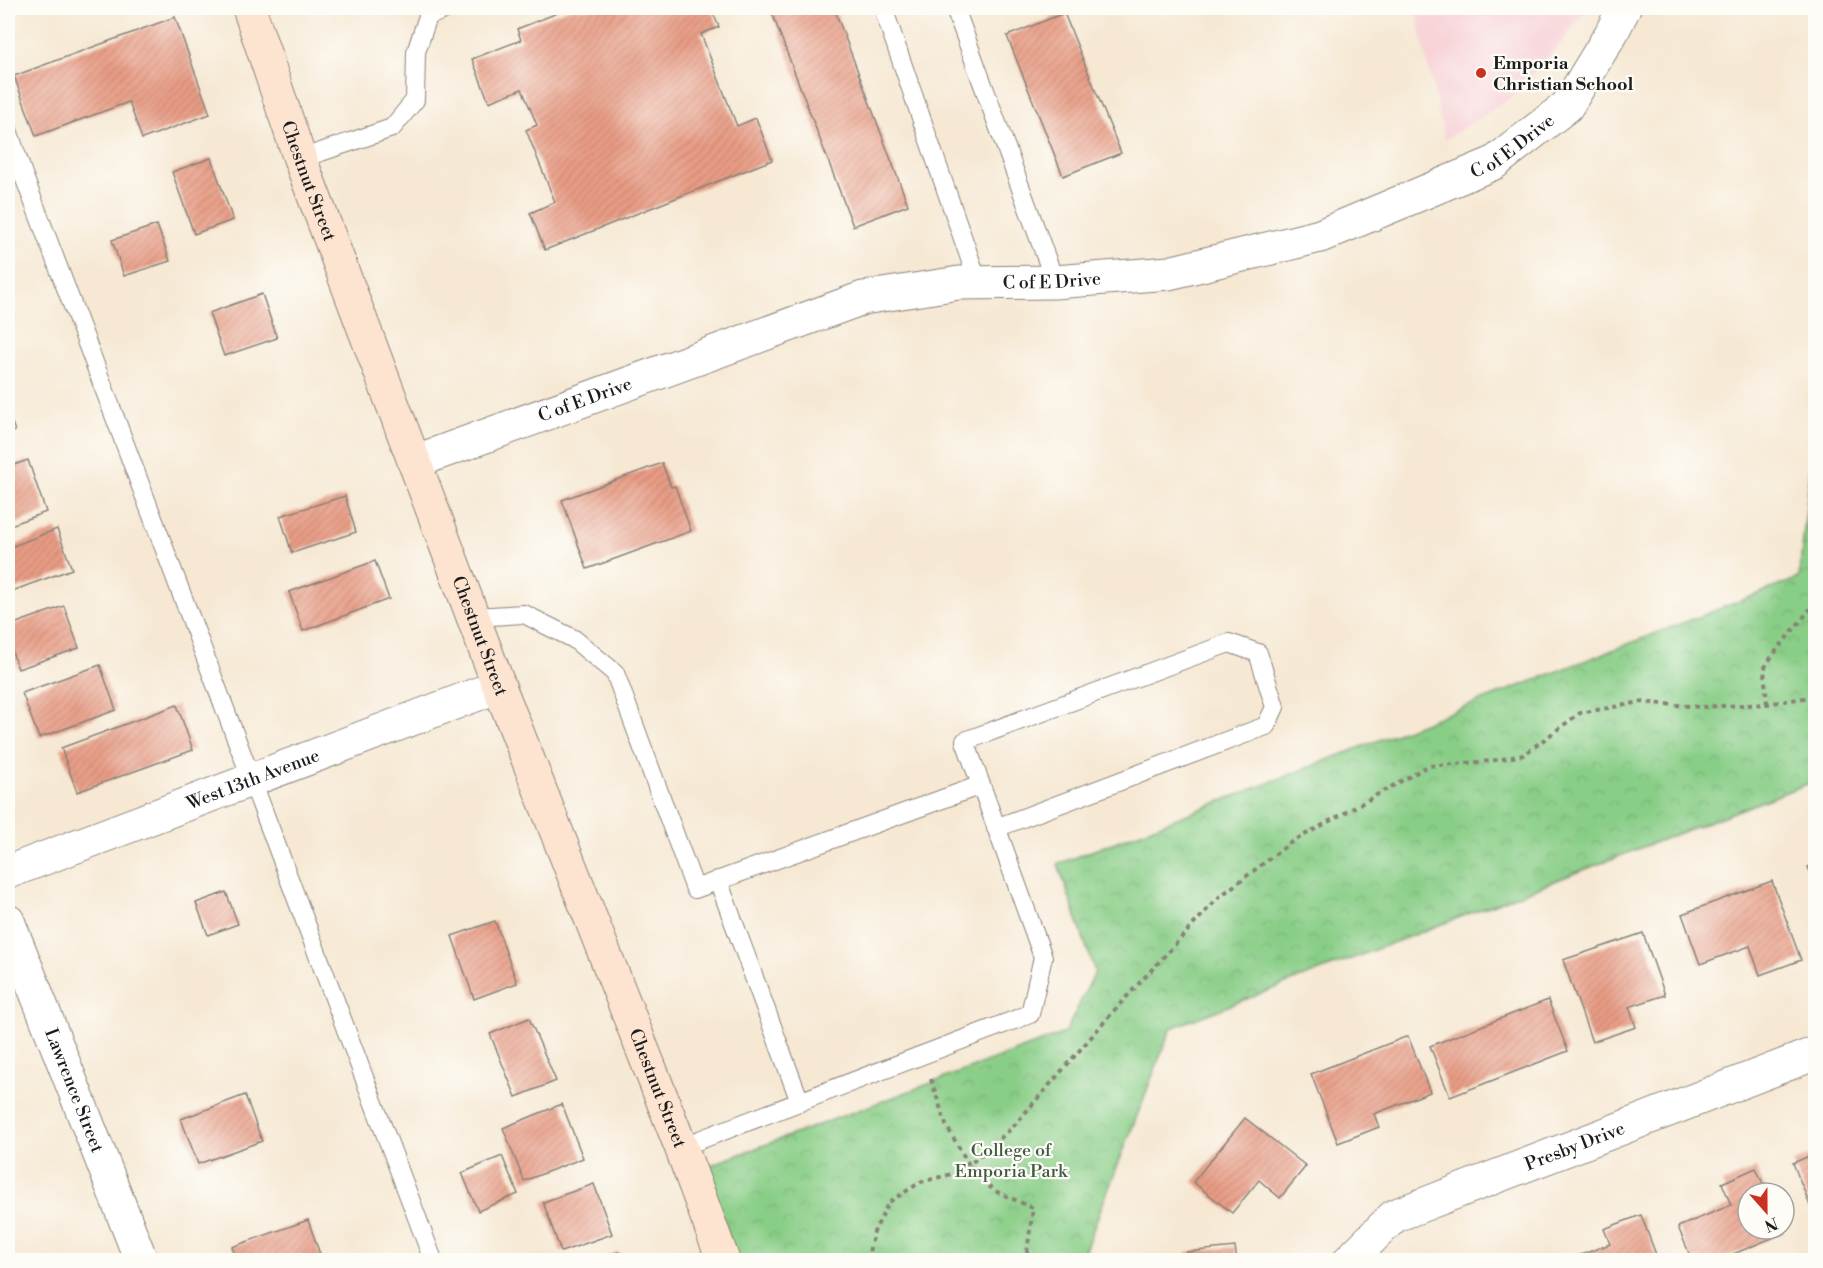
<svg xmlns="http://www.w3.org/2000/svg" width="1823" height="1268" viewBox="0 0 1823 1268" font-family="'Libre Bodoni',serif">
<defs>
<pattern id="park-crowns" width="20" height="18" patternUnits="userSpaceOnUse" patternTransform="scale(1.5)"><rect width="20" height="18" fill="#89ce87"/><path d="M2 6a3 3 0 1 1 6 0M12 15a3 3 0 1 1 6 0" fill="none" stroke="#76b074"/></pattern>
<pattern id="building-hatch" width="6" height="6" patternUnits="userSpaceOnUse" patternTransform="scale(1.5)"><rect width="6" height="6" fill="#e89b84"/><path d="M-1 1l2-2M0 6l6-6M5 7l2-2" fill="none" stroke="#c68571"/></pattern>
</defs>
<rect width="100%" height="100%" fill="#fdfcf7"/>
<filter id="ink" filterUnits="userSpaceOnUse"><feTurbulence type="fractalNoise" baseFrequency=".0167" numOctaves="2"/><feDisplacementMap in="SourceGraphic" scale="12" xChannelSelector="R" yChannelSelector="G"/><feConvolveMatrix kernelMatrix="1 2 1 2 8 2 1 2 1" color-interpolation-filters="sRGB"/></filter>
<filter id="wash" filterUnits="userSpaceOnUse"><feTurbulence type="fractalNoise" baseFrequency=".008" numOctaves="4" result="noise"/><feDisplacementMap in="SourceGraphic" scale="24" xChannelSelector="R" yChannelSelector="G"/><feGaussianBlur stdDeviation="1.35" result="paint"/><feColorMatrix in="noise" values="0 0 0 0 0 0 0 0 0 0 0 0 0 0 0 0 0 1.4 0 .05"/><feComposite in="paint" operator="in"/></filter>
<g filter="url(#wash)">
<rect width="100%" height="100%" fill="#f6e8d3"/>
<polygon fill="#f7cfd5" points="1415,8 1588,8 1558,46 1508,100 1445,140"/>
<polygon fill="url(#park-crowns)" stroke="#527552" stroke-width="1.5" points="1815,427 1815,781 1171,1028 1081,1260 737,1260 703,1168 1065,1033 1095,972 1058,864 1799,578"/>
<g id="blocks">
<g fill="url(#building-hatch)">
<polygon points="570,8 711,8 719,27 701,34 737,126 756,118 772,160 545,250 530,213 555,202 526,130 537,125 522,89 489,102 472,59 521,40 517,29"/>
<polygon points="770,8 834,8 908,205 853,226"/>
<polygon points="998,8 1012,8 1000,13"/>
<polygon points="1064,13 1121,153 1063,176 1007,36"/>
<polygon points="175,17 210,114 142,139 129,102 36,136 14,76"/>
<polygon points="211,158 233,220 194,234 172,172"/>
<polygon points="157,225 170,261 124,276 112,240"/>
<polygon points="262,294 277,338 224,356 209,313"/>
<polygon points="8,412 15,431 8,434"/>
<polygon points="28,460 46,512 8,526 8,467"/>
<polygon points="662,463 671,487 675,486 691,531 587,569 562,500"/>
<polygon points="345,496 356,532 292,553 280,516"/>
<polygon points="57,529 72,569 12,591 8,580 8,548"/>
<polygon points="375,561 389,599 303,631 289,592"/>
<polygon points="64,606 79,648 18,669 8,639 8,626"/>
<polygon points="100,665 116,710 39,738 22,693"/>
<polygon points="177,705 193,750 77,792 61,748"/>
<polygon points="1816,864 1816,885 1815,885 1808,867"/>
<polygon points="1772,881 1801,960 1760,975 1750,946 1700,964 1682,914"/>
<polygon points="226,892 238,924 208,935 196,903"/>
<polygon points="495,921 517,983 474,999 452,936"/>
<polygon points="1643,933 1665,995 1629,1007 1636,1027 1592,1042 1563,960"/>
<polygon points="1548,1000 1568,1051 1450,1097 1430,1046"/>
<polygon points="529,1018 556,1081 516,1097 490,1034"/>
<polygon points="1408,1036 1430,1092 1374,1114 1379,1127 1338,1143 1311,1074"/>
<polygon points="245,1095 262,1141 198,1164 181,1119"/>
<polygon points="562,1104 583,1158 524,1181 503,1128"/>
<polygon points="1245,1118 1306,1166 1280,1198 1259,1180 1232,1213 1193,1182"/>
<polygon points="1816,1153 1816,1218 1815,1218 1793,1163"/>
<polygon points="502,1156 518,1194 478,1211 462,1173"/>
<polygon points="1756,1168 1767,1193 1748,1193 1748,1229 1783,1229 1784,1233 1719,1260 1692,1260 1678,1227 1731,1205 1722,1183"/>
<polygon points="594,1184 612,1234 561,1252 543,1202"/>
<polygon points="1641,1215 1658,1260 1567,1260 1610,1244 1604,1229"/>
<polygon points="308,1220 322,1260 237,1260 232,1247"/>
<polygon points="1235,1247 1237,1260 1187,1260 1186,1252"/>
<polygon points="618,1252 622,1260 597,1260"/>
</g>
</g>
</g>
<g filter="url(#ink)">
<use href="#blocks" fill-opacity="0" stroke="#898278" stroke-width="1.5"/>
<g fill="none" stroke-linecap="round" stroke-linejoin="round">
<defs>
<g id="lane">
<polyline points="883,8 978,282"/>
<polyline points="955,8 1055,282"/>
<polyline points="8,130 23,174 433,1260"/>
<polyline points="300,159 392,128 415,100 416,52 428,16 449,8"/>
<polyline points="473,617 524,614 574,639 615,673 695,889 981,785 1043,957 1030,1014 681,1147"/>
<polyline points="981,785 965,741 1229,643 1258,653 1275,707 1266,726 996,828"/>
<polyline points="718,880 800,1102"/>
</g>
<g id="street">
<path id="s1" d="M414,462L863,298L959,283L1055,282L1169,273L1320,236L1494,163L1567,106L1612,32L1624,8"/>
<path id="s2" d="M8,872L499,686"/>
<path id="s3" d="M8,921L141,1260"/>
<path id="s4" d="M1350,1260L1394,1216L1816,1053"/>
</g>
<g id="secondary">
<path id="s5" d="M249,8L300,159L499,686L681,1147L723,1260"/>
</g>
</defs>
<use href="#lane" stroke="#898278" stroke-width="20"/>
<use href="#street" stroke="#898278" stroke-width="35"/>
<use href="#secondary" stroke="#898278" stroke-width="35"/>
<g stroke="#898278" stroke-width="4" stroke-dasharray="4.5 4.5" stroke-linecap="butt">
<polyline points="1767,704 1764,669 1772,656 1816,602"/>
<polyline points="931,1079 946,1125 969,1165 1011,1129 1120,1004 1218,898 1290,843 1357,806 1428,766 1491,761 1523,755 1580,713 1641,702 1701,707 1767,704 1816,696"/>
<polyline points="867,1260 874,1232 889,1202 921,1182 952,1174 969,1165 993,1190 1033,1208 1026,1260"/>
</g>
<use href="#lane" stroke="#fff" stroke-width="18"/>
<use href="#street" stroke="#fff" stroke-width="33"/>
<use href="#secondary" stroke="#fde4d0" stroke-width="33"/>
</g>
</g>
<circle fill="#c8321e" stroke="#fdfcf7" stroke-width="2" cx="1481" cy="73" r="6"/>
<g text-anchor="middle" stroke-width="4.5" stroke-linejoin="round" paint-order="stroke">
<g font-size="18" font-weight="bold" fill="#1c1c1c" stroke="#fdfcf7" text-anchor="start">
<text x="1493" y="69">Emporia<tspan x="1493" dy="21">Christian School</tspan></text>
</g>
<g font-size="18" fill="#1c1c1c" stroke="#fdfcf7">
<text dy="6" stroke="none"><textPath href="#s1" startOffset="1154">C of E Drive</textPath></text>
<text dy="6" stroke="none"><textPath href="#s5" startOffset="183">Chestnut Street</textPath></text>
<text dy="6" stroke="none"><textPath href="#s1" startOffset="668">C of E Drive</textPath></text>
<text dy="6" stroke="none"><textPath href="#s1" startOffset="182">C of E Drive</textPath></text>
<text dy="6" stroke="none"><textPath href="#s5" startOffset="669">Chestnut Street</textPath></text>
<text dy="6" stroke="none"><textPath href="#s2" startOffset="262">West 13th Avenue</textPath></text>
<text dy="6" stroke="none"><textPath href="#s5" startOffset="1155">Chestnut Street</textPath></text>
<text dy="6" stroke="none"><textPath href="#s3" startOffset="182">Lawrence Street</textPath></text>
<text dy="6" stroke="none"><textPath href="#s4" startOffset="256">Presby Drive</textPath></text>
</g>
<g font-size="18" fill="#425a41" stroke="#fdfcf7">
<text x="1011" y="1156">College of<tspan x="1011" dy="21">Emporia Park</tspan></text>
</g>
</g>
<rect width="1823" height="1268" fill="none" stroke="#fdfcf7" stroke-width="30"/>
<g transform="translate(1766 1211) rotate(159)"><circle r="28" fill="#fdfcf7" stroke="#a3a29f" stroke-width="1.5"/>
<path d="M0-4.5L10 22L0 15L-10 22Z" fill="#c8321e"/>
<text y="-9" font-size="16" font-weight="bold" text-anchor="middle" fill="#1c1c1c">N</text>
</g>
</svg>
